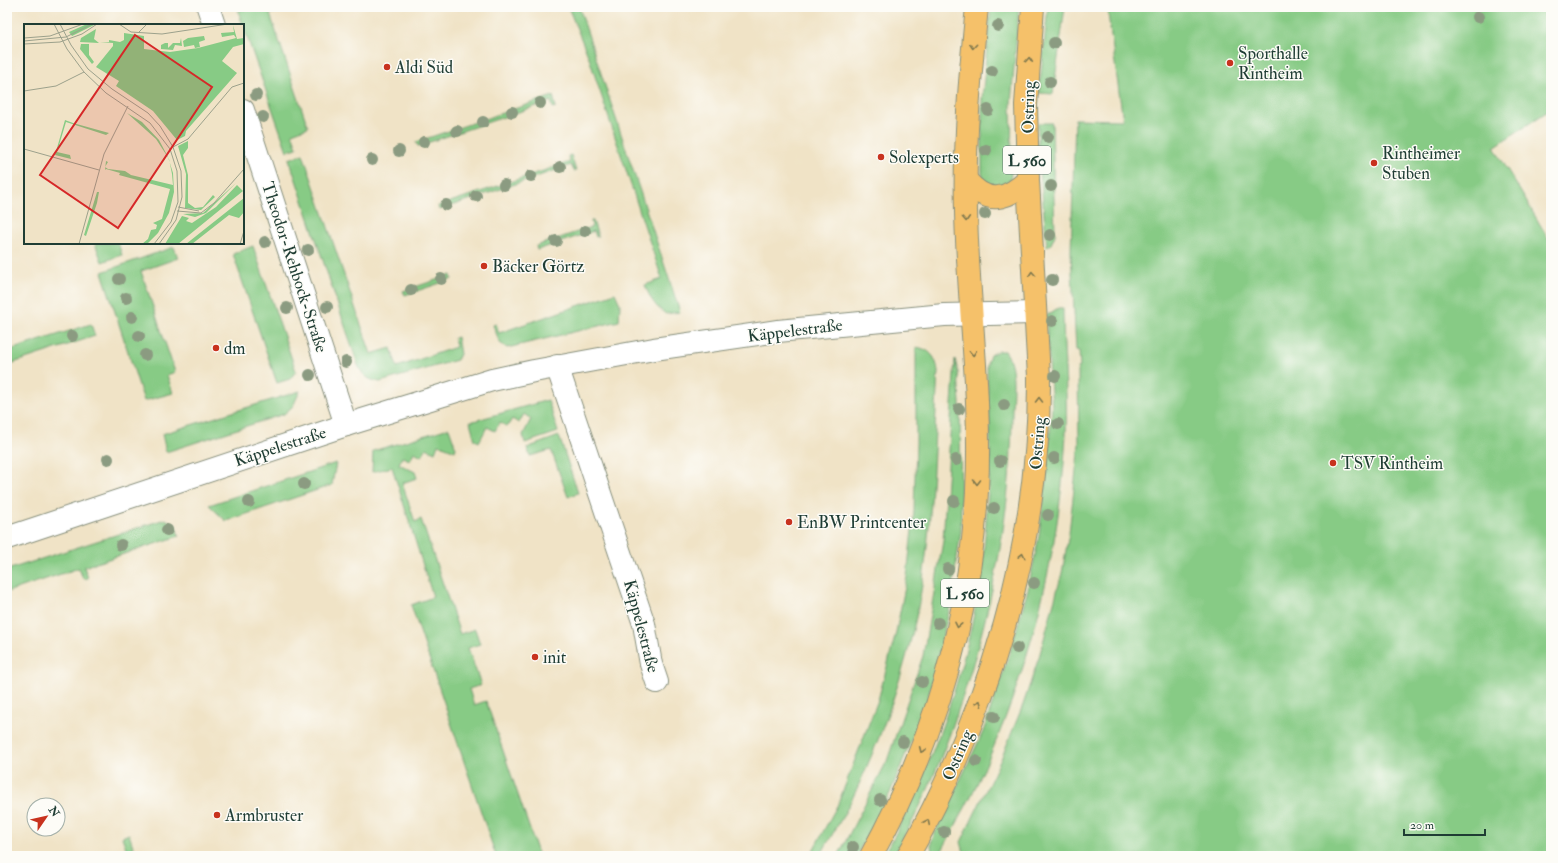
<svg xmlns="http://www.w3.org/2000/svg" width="1558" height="863" viewBox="0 0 1558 863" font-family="'IM FELL Double Pica',serif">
<rect width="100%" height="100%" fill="#fdfcf7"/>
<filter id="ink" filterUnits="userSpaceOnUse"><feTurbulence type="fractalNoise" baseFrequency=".025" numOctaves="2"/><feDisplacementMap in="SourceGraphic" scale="8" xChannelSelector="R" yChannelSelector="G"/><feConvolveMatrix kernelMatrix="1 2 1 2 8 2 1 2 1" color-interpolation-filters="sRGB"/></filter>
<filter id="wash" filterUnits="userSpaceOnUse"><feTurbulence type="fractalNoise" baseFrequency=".012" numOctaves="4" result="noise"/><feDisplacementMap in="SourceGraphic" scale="16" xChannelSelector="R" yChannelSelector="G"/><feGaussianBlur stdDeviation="0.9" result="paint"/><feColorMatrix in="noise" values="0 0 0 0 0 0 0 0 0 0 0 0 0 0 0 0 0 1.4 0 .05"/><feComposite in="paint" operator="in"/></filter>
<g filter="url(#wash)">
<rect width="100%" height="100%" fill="#f0e3c6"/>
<g fill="#87cb85" stroke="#53845c">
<polygon points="250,7 290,7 270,14 308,127 292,133 297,148 287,151 238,11"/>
<path d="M568,7H579L680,312L666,314C654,306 650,298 645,285L662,279L589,58Z"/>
<polygon points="991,7 1019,7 1011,103 1012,168 1010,180 1003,186 987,187 983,179 982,173 982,99"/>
<polygon points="1048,7 1065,7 1053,94 1039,93"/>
<polygon points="1107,7 1551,7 1551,109 1494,147 1551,243 1551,856 965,856 961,842 1001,759 1023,705 1039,657 1062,573 1069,533 1079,444 1078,368 1080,367 1079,351 1076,350 1071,252 1075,119 1123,120"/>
<polygon points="553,96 556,107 553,108 551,101 418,146 416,142"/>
<polygon points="1038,123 1052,123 1055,235 1051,244 1047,247 1038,148"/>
<path d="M303,154L371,354L391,348L397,367L456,347L454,338L457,337L460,354L457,360L380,382C368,380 363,376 358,365L289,159Z"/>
<polygon points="571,155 576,171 574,171 571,165 439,210 438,206 570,162 568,156"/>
<polygon points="591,221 593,221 598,236 596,237 594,231 537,250 536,246 592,227"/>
<polygon points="95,243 118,243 122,255 102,262"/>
<polygon points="253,246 296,371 290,379 277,383 233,254"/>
<polygon points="174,247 178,258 141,271 175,372 167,375 173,393 144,401 102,272"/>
<polygon points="451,275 452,279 405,295 403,291"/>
<polygon points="615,293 620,304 619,321 507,348 500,343 493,325 496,324 499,333"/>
<path d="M1058,308H1063C1063,355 1069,402 1065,450C1058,553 1032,656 992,751C977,787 958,821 939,856H932L931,843L934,835L983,732L1011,649L1028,589L1039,536L1047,473L1052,407L1046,316Z"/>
<polygon points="91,324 95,336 7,365 7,351"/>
<path d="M916,347C930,349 936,357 938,371C934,440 933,510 923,579C912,653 886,727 854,795C844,816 831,836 820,856H810L838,804L878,700L895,637L907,577L914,511L916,443Z"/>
<path d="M998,351H1005C1017,367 1012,394 1012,413C1012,539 979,665 932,780C921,806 907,831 894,856H884C939,752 979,641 986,522C988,492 991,461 990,431C989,409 987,387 987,365L990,355Z"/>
<polygon points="955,359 958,372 960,403 961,531 949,611 928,698 890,793 856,856 838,856 887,761 923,656 943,541"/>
<polygon points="300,391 293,406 284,414 166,452 162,434"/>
<polygon points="548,400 558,432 525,443 523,435 531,419 524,414 519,423 512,419 507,427 500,422 495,431 487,427 479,442 475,440 470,422"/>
<polygon points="449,428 456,448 455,451 438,444 435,452 426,448 422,456 414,452 410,460 402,457 399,464 415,472 417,478 402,483 415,522 421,519 460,634 475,629 480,644 468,648 481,685 469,689 474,705 486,701 539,856 496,856 411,605 433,597 392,467 372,472 373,451"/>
<polygon points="559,436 578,493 568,497 551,450 530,456 527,448"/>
<polygon points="336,463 332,485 226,521 209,505"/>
<polygon points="165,519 175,524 179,536 84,567 88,578 83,579 79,568 7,592 7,570"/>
<polygon points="129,834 136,856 129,856 122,837"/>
</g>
</g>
<g filter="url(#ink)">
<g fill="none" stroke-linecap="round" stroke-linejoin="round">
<defs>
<g id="minor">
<polyline points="208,7 214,25"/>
<polyline points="243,110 346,425"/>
<polyline points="557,366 644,624 651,664 657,682"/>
<polyline points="7,538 346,425 492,380 534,371 654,349 778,331 944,315 1035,313"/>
</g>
<g id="major">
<path d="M966,180C987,205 1006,201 1028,180"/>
<path d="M871,856C934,742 970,621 977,491C982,398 968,304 966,212C964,144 970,75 977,7"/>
<path d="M908,856C990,709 1040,546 1039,377L1028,180L1026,105L1033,7"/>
</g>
</defs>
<use href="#minor" stroke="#88907d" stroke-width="24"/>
<use href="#major" stroke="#88907d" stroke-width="24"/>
<use href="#minor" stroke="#fff" stroke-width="22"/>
<use href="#major" stroke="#f5c16b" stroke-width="22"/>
</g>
<g fill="#8b9b81">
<circle cx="1478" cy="17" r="6"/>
<circle cx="998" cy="26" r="6"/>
<circle cx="1054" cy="43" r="6"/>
<circle cx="992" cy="71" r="6"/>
<circle cx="1050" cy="82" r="6"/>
<circle cx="256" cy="95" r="6"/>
<circle cx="540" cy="103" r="6"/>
<circle cx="988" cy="110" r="6"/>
<circle cx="512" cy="112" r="6"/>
<circle cx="263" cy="117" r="6"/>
<circle cx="483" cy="122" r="6"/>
<circle cx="457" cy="131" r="6"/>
<circle cx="1048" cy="137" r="6"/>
<circle cx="424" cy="142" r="6"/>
<circle cx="986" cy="150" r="6"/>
<circle cx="399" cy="151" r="6"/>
<circle cx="372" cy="160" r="6"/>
<circle cx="560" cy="167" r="6"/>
<circle cx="531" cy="176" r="6"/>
<circle cx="504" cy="185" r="6"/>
<circle cx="1051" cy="186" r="6"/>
<circle cx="476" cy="196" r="6"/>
<circle cx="446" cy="205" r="6"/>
<circle cx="985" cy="214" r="6"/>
<circle cx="585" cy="231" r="6"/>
<circle cx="1050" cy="235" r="6"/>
<circle cx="556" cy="241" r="6"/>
<circle cx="265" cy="242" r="6"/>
<circle cx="308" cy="250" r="6"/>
<circle cx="119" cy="279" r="6"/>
<circle cx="441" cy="279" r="6"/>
<circle cx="1052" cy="280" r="6"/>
<circle cx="411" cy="290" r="6"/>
<circle cx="126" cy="298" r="6"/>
<circle cx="327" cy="307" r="6"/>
<circle cx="287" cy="308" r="6"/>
<circle cx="132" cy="317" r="6"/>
<circle cx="1052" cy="321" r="6"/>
<circle cx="72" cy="336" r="6"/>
<circle cx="139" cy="336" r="6"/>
<circle cx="145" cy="355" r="6"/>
<circle cx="346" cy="362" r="6"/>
<circle cx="310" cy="375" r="6"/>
<circle cx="1055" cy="376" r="6"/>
<circle cx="1004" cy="405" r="6"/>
<circle cx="959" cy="409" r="6"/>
<circle cx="1058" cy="424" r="6"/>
<circle cx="1054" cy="458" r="6"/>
<circle cx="108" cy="459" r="6"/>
<circle cx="956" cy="460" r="6"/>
<circle cx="1000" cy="461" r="6"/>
<circle cx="304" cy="484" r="6"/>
<circle cx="954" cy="501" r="6"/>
<circle cx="249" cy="502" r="6"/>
<circle cx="994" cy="508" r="6"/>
<circle cx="1048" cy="515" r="6"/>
<circle cx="167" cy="530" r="6"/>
<circle cx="121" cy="545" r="6"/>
<circle cx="948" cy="569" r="6"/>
<circle cx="1034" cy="583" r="6"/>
<circle cx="938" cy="623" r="6"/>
<circle cx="1017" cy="648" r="6"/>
<circle cx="922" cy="682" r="6"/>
<circle cx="994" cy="717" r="6"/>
<circle cx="903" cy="742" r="6"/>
<circle cx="976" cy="761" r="6"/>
<circle cx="880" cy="800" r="6"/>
<circle cx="944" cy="832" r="6"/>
<circle cx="853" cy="847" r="6"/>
</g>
<defs><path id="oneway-chevron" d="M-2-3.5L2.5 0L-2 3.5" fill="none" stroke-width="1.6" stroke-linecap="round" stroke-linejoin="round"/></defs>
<g stroke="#7f784d">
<use href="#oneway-chevron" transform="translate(973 46) rotate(95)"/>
<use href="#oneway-chevron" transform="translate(1029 60) rotate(-86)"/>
<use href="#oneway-chevron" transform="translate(966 219) rotate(87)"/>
<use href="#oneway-chevron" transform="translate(1032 274) rotate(-94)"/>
<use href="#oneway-chevron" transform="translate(973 353) rotate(86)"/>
<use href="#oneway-chevron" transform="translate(1039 400) rotate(-90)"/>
<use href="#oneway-chevron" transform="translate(977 482) rotate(90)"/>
<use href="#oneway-chevron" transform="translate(1022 556) rotate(-78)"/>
<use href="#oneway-chevron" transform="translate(958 625) rotate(102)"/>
<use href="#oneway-chevron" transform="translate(979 703) rotate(-68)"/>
<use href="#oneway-chevron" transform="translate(922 750) rotate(114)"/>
<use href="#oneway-chevron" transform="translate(927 822) rotate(-64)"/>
</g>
</g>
<g fill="#c8321e" stroke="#fdfcf7" stroke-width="1.5">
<circle cx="1230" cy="63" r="4"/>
<circle cx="387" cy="67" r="4"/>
<circle cx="881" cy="157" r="4"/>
<circle cx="1374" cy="163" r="4"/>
<circle cx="484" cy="266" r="4"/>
<circle cx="216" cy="348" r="4"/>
<circle cx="1333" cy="463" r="4"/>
<circle cx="789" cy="522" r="4"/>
<circle cx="535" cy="657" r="4"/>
<circle cx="217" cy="815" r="4"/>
</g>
<g text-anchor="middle" stroke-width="3" stroke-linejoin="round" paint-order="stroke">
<g fill="#fdfcf7" stroke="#62766e" stroke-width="1">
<rect x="1003" y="146" width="48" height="28" rx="3"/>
<rect x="941" y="579" width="48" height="28" rx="3"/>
</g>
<g font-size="16" font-weight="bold" fill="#1f3d34">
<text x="1027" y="166">L 560</text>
<text x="965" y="599">L 560</text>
</g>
<g font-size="17" fill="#1f3d34" stroke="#fdfcf7" text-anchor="start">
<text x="1238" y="59">Sporthalle<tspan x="1238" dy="20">Rintheim</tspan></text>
<text x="395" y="73">Aldi Süd</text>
<text x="1382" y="159">Rintheimer<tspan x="1382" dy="20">Stuben</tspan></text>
<text x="889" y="163">Solexperts</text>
<text x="492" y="272">Bäcker Görtz</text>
<text x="224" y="354">dm</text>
<text x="1341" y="469">TSV Rintheim</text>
<text x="797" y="528">EnBW Printcenter</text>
<text x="543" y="663">init</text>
<text x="225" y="821">Armbruster</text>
</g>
<g font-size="17" fill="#1f3d34" stroke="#fdfcf7">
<text transform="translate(1028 107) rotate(-89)" y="6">Ostring</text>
<text transform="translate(295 267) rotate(72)" y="6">Theodor-Rehbock-Straße</text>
<text transform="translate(795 330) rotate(-7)" y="6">Käppelestraße</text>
<text transform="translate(1037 443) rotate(-86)" y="6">Ostring</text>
<text transform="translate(280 446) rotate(-18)" y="6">Käppelestraße</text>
<text transform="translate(642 626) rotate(75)" y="6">Käppelestraße</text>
<text transform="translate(957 755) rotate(-67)" y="6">Ostring</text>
</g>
</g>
<g transform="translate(24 24)">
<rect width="220" height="220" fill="#f0e3c6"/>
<path d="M63,0H72L48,12L45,8ZM209,1L213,15L220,14V20L209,23L198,37L213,49L162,107L161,112L153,116L129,87L92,62L95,57L72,43L89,22V19L76,18H85V16L96,18L100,16V9L120,12V25L146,28L174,24L212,14L210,11L198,13L197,9L210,8ZM72,5L70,15L75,19L56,18L57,14ZM180,12L181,16L175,18L176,23L171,24L170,21L160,23L159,17L164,14ZM157,14L158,22L151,21L149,26L137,25V21L141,19H144V24L149,19H156ZM65,20V31L70,38L68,40L56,25L57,20ZM103,89L118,98L135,116L144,133L149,149L150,168L145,189L134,209L123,220H118L124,215L127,206L132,205L133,201L129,199L138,195L146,165L95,151L96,149L82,145L81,146L82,137L84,138L81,143L84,145L101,147L107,151L149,161L148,150L145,135L132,115ZM41,96L49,99L85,109L82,111L42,98L33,128L46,131L47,135L31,131ZM164,117V124L159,131L164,151V179L171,184L179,183L189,171L191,173L177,186L161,184L162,150L154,122ZM212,159L182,189L171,193L159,190L179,189ZM213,161L219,167L181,198L154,220H141L158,192L165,194L162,197L168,199L192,183ZM73,168H75L73,179L62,212L60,211ZM220,174V188L215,194L205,191L168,220H162Z" fill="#87cb85"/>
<path fill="none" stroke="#9ca18c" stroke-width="1" d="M30,0L43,25L60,48L82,69L126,99L146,125L153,147L154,178L147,198L130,220M36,0L47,21L64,45L88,65L124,89L136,102L149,123L157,147L158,173L152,196L135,220M95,0L107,8L138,10L204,0M114,9L123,0M0,14L26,12L59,0M0,17L42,13L68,0M0,20L36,18L58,10L73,0M0,67L32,62L60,48M149,123L164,115L208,63L220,59M0,125L75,146M154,183L175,187M153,187L177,189L190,179L220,145M55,220L80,130L104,82M216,220L220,207"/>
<path fill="#d62828" fill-opacity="0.15" stroke="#d62828" stroke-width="2" d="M111,11L188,63L94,204L16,151Z"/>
<rect width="220" height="220" fill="none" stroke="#1f3d34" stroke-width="2"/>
</g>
<rect width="1558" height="863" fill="none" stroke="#fdfcf7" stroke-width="24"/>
<g transform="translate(46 817) rotate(56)"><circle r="19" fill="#fdfcf7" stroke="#a4b0a9"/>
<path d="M0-3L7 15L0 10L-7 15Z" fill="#c8321e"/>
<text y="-6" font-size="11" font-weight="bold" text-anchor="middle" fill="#1f3d34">N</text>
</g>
<path d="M1404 829v6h81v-6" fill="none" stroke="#1f3d34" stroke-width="2"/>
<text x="1410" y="829" font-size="12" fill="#1f3d34" stroke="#fdfcf7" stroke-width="3" paint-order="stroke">20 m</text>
</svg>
